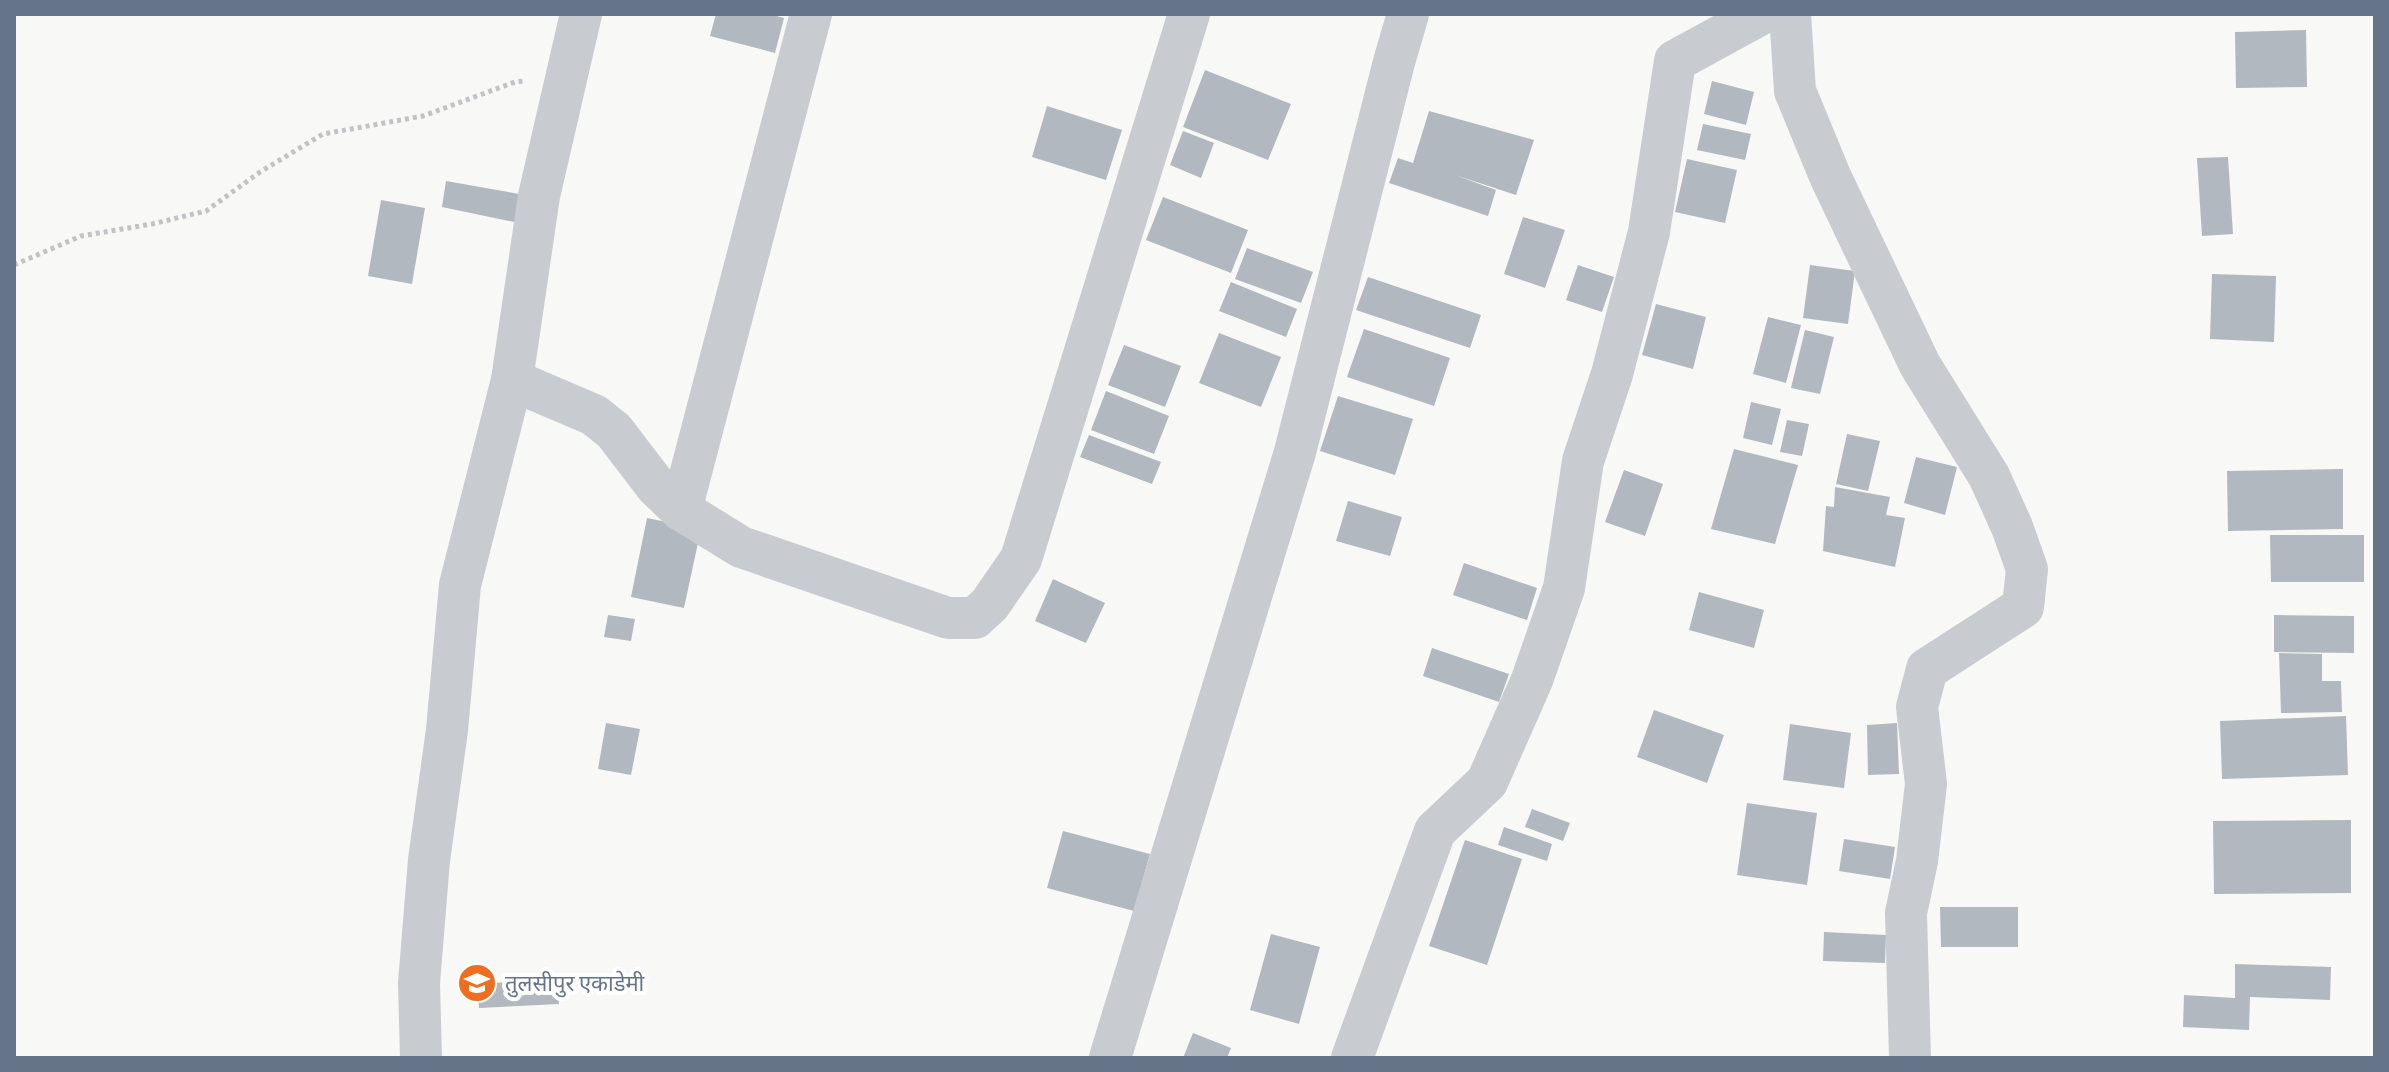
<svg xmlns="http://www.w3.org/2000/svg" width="2389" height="1072" viewBox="0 0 2389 1072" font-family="Manrope,'Noto Sans Devanagari',sans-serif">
<rect width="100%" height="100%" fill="#f8f9f6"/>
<g fill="#b1b8bf">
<polygon points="716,14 769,14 784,18 775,53 710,36"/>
<polygon points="2306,30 2307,87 2236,88 2235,32"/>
<polygon points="1205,70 1291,104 1268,160 1183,127"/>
<polygon points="1712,81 1754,92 1746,125 1704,114"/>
<polygon points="1047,106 1122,130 1106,180 1032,157"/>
<polygon points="1429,111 1534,140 1516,195 1455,175 1496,190 1488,216 1389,183 1398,158 1413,163"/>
<polygon points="1703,124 1751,134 1745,160 1697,150"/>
<polygon points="1183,131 1214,143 1201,178 1170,165"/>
<polygon points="2228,157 2233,234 2202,236 2197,158"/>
<polygon points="1687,159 1737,170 1725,223 1675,212"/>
<polygon points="446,181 525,195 519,223 442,207"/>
<polygon points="1163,197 1248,230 1231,273 1146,240"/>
<polygon points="381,200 425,208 412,284 368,276"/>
<polygon points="1523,217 1565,230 1545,288 1504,274"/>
<polygon points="1247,248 1313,272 1301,303 1235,279"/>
<polygon points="1578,265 1614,277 1602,312 1566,300"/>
<polygon points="1810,265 1855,271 1848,324 1803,318"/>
<polygon points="2212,274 2276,276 2274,342 2210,339"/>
<polygon points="1368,277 1481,315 1470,348 1356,310"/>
<polygon points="1231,282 1297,309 1286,337 1219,311"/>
<polygon points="1656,304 1706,317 1693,369 1642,355"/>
<polygon points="1768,317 1801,325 1786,383 1753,374"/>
<polygon points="1364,329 1450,358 1434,406 1347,377"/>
<polygon points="1805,330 1834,337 1820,394 1791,388"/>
<polygon points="1219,333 1281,357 1261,407 1199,383"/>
<polygon points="1124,345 1181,366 1165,407 1108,385"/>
<polygon points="1106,391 1169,416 1154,454 1091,430"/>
<polygon points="1338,396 1413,419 1395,475 1320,451"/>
<polygon points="1751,402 1781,409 1772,445 1743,438"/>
<polygon points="1787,420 1809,424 1802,456 1780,452"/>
<polygon points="1847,434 1880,441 1868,491 1836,484"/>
<polygon points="1089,435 1161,462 1152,484 1080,457"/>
<polygon points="1734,449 1798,465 1775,544 1711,529"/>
<polygon points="1916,457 1957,467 1945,515 1904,503"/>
<polygon points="2343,469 2343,529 2228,531 2227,471"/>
<polygon points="1624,470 1663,484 1645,536 1605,522"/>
<polygon points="1835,487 1890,497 1886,515 1905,518 1895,567 1823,551 1826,506 1834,507"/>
<polygon points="1348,501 1402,517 1390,556 1336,541"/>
<polygon points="647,518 701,529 684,608 631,597"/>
<polygon points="2270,535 2364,535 2364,582 2271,582"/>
<polygon points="1464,563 1537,588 1527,620 1453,595"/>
<polygon points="1053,579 1105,603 1086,643 1035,621"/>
<polygon points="1699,592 1764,610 1754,648 1689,630"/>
<polygon points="608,615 635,619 631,641 604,637"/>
<polygon points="2274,615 2354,616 2354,653 2274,652"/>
<polygon points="1432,648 1509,674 1499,702 1423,676"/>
<polygon points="2279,653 2322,654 2322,681 2341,681 2342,712 2281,713"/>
<polygon points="1654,710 1724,735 1707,783 1637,757"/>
<polygon points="2346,716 2348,775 2222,779 2220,721"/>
<polygon points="606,723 640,729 631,775 598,769"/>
<polygon points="1897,723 1899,774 1868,775 1867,725"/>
<polygon points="1790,724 1851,733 1844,788 1783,780"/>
<polygon points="1747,803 1817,813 1807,885 1737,875"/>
<polygon points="1532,809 1570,823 1563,841 1525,827"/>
<polygon points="2351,820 2351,893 2214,894 2213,821"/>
<polygon points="1504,827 1552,844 1547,861 1498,845"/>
<polygon points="1063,831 1150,854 1134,911 1047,888"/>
<polygon points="1844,839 1895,847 1890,879 1839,871"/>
<polygon points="1465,840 1522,859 1487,965 1429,946"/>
<polygon points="1940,907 2018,907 2018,947 1941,947"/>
<polygon points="1824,932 1886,935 1885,963 1823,961"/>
<polygon points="1271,934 1320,947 1299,1024 1250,1010"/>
<polygon points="2235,964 2331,967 2330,1000 2250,997 2249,1030 2183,1027 2184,995 2235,998"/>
<polygon points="557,979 559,1004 479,1008 477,984"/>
<polygon points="1193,1033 1231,1048 1227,1058 1183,1058"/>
</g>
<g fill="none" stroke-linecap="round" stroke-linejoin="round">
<polyline stroke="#c2c3c6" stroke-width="5" stroke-dasharray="4 4" stroke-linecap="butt" points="14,265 81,236 152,224 206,211 260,172 323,134 423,116 515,82 524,81"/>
<g stroke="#c8cbcf" stroke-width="42">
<polyline points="1790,14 1795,91 1830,176 1920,365 1989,476 2012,527 2027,569 2023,607 1927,669 1917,707 1926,784 1917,861 1906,913 1910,1058"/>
<polyline points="512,380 594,415 614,431 656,486 681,510 741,547 948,618 975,618 990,604 1021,559 1189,14"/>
<polyline points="681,510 811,14"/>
<polyline points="421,1058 419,983 429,860 447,730 460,585 512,380 539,196 581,14"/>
<polyline points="1110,1058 1295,452 1394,62 1408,14"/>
<polyline points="1352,1058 1435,831 1487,782 1532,680 1564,588 1583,461 1612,374 1649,232 1675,61 1761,14"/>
</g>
</g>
<defs>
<symbol id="school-disc" viewBox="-11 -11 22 22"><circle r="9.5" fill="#ed6d21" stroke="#fff"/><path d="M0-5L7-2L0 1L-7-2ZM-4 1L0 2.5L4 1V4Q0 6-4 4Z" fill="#fff"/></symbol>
</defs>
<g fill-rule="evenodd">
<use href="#school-disc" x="455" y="961" width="44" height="44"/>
</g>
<g text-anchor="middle" stroke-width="8" stroke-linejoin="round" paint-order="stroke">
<g font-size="22" fill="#667489" stroke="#fff" text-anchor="start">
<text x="505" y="991">तुलसीपुर एकाडेमी</text>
</g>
</g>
<rect width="2389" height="1072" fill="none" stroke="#667489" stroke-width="32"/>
</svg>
